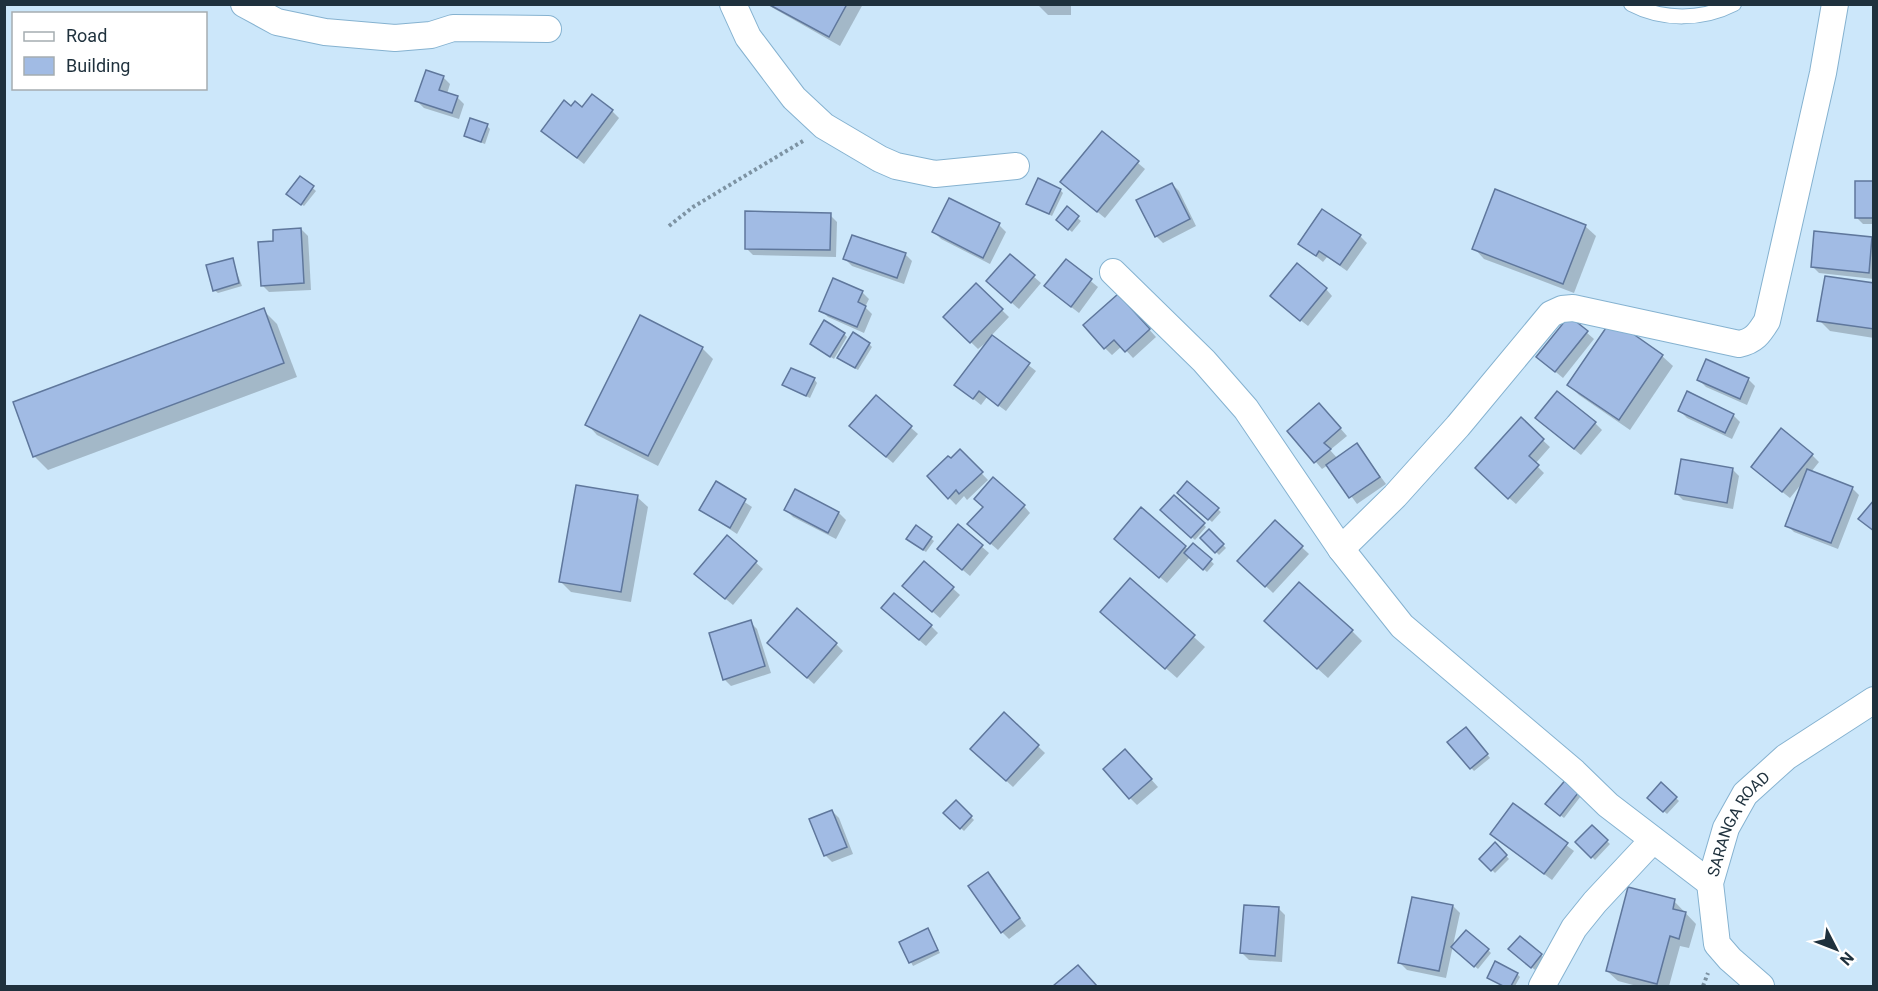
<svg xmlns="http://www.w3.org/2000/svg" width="1878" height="991" viewBox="0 0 1878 991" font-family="Roboto,sans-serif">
<rect width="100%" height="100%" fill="#cce7fa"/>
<g fill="#0003">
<polygon points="766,4 863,4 840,46"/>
<polygon points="1037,4 1071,4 1071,15 1048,15"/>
<polygon points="443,77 450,84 447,94 457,97 464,104 459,119 424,108 417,101"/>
<polygon points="571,108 612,111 619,118 584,164 543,131"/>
<polygon points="487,126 490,129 485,144 465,136"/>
<polygon points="1102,133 1145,169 1105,218 1069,189"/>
<polygon points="301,178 316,191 304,206 291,197"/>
<polygon points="1874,182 1874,224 1863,224 1856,217"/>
<polygon points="1172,184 1179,191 1196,226 1163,243 1156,236"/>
<polygon points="1060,190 1063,193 1052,216 1028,203"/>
<polygon points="950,200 999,225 1006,232 990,264 941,239 934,232"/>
<polygon points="1067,209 1081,221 1072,232 1058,220"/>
<polygon points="830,215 837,222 836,257 753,255 746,248"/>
<polygon points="1585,226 1596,236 1574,293 1484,259 1474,248"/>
<polygon points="301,229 308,236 311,290 269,292 262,285 275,242"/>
<polygon points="1360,236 1367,243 1347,271 1327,257 1323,262 1300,243"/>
<polygon points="1872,239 1874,279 1819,273 1812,266"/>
<polygon points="905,254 912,261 904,284 852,266 845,259"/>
<polygon points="1010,256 1041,283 1019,309 995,288"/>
<polygon points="232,260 242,286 218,293 214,290"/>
<polygon points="1066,261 1098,287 1079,313 1053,293"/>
<polygon points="976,285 1009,317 991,336 1036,371 1006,411 987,397 981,405 956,385 992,338 978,349 945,317"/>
<polygon points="1874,285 1874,338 1830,331 1819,320"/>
<polygon points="1326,289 1332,296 1308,326 1279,303"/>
<polygon points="862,292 869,299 865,307 872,314 864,333 828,317 821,310"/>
<polygon points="1125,303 1156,337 1133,358 1122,346 1112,355 1105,348"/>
<polygon points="263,310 277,324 297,377 48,470 34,456"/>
<polygon points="1570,318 1594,339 1563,378 1545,363"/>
<polygon points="844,334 847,337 834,359 815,347"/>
<polygon points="869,344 872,347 858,370 842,361"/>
<polygon points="702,348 713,359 658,466 597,435 587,424"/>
<polygon points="1662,356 1673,366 1630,430 1579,395 1569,385"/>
<polygon points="814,379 817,383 810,398 784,385"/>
<polygon points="1748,379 1755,386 1747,405 1706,387 1699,380"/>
<polygon points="876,397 918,434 893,463 858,433"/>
<polygon points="1680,411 1733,415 1740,422 1732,439 1687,418"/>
<polygon points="1326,412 1347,436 1330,450 1338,459 1357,445 1386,484 1357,504 1328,465 1322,469 1289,431"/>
<polygon points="1521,420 1550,447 1535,464 1544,473 1516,504 1483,475"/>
<polygon points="1595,423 1602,430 1581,455 1544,425"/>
<polygon points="960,451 988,480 967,500 964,496 956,505 929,477"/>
<polygon points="1812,455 1819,462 1811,472 1852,488 1859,495 1838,549 1794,532 1787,525 1803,482 1790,498 1760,474"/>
<polygon points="1732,469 1739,476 1733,509 1683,500 1676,493"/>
<polygon points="716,483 752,507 737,534 701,510"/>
<polygon points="1187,483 1221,512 1212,522 1179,493"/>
<polygon points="796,491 839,513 846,520 836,539 793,517 786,510"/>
<polygon points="637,497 648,507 631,602 571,592 560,581"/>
<polygon points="1174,497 1206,527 1195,540 1162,510"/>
<polygon points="1024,506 1030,513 998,550 976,531 984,507"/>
<polygon points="1275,522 1309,554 1273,593 1239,561"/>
<polygon points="958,526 989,553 970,576 946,556"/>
<polygon points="916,527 934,541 926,552 911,542"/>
<polygon points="1209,531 1226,548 1219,555 1202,538"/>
<polygon points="727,537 763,569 733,605 703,580"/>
<polygon points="1194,545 1214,564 1207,572 1190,557 1167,583 1123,546 1185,547 1189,550"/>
<polygon points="925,563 960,595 940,618 911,593"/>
<polygon points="1130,580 1205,647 1177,678 1113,622"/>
<polygon points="890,615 931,626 938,633 926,646"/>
<polygon points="750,622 757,629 771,673 731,686 724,679"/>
<polygon points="1276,631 1352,631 1362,641 1328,678"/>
<polygon points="836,644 843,651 814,684 776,650"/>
<polygon points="1004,714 1045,753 1013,787 979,756"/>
<polygon points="1469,732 1490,758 1474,771 1449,743"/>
<polygon points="1132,758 1158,787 1137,805 1130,798"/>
<polygon points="1661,784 1679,801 1667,814 1649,798"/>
<polygon points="1581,789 1584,792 1564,818 1550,807"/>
<polygon points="956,802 974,820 964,831 945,813"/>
<polygon points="1513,805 1574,851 1552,880 1491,834"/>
<polygon points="832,811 839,818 853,854 832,862 825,855"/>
<polygon points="1592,827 1610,844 1595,860 1577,842"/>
<polygon points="1495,844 1509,859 1495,873 1481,859"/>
<polygon points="988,874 1026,926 1009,939 1002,932"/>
<polygon points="1674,901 1696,924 1689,948 1680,946 1669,986 1637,986 1618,981 1607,971"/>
<polygon points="1453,906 1460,913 1446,978 1407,970 1400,963"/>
<polygon points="1278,908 1285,915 1282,962 1249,960 1242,953"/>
<polygon points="928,930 940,953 913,966 901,943"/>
<polygon points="1520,938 1544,958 1535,970 1510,949"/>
<polygon points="1456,950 1488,950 1491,953 1478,969"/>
<polygon points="1078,967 1096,986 1055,986"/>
<polygon points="1517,974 1520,977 1515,986 1503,986 1488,977"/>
</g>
<g fill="#a1bbe4" stroke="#5f779c" stroke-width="1.5">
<polygon points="768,4 847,4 829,37"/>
<polygon points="426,70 444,76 439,90 458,96 452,113 415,101"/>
<polygon points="592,94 613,110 577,158 541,131 564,100 571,106 575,101 582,107"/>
<polygon points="470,118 488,124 481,142 464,136"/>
<polygon points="1102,131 1139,161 1097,212 1060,182"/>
<polygon points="300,176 314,186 301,205 286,194"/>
<polygon points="1038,178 1061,189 1049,214 1026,204"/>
<rect x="1855" y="181" width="19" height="37"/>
<polygon points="1172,183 1190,219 1155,237 1136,200"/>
<polygon points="1495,189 1586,225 1563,284 1472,249"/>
<polygon points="949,198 1000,223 983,258 932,232"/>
<polygon points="1067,206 1079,216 1068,230 1056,220"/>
<polygon points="1322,209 1361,235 1340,265 1319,251 1316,256 1298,244"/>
<polygon points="745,211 831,213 830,250 745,249"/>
<polygon points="301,228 304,283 261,286 258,242 273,241 273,230"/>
<polygon points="1814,231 1872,237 1869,273 1811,267"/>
<polygon points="852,235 906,253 897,278 843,259"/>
<polygon points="1010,254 1035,275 1011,303 986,281"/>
<polygon points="233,258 239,283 213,291 206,265"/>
<polygon points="1066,259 1092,279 1071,307 1044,286"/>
<polygon points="1297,263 1327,288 1300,321 1270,296"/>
<polygon points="1825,276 1874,283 1874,329 1817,321"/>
<polygon points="833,278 863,291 858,302 866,306 857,327 819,311"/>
<polygon points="976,283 1003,309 970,343 943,317"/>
<polygon points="1118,294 1150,329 1125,352 1114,340 1104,349 1083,325"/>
<polygon points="264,308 284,363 33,457 13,402"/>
<polygon points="640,315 703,347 648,456 585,425"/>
<polygon points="1569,316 1588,331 1555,372 1536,357"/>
<polygon points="1612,319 1663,355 1619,420 1567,385"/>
<polygon points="824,320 845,333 830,357 810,344"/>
<polygon points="853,332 870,343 855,368 837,358"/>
<polygon points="992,335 1030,363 998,406 979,391 973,399 954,385"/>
<polygon points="1706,359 1749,378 1740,399 1697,380"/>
<polygon points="791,368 815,378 806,396 782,385"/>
<polygon points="1557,391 1596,422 1574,449 1535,418"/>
<polygon points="1687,391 1734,414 1725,433 1678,411"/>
<polygon points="876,395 912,426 886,457 849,426"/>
<polygon points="1319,403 1341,428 1324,443 1331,449 1314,463 1287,431"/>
<polygon points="1521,417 1544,439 1529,456 1539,465 1508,499 1475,468"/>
<polygon points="1781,428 1813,454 1782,492 1751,467"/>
<polygon points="1357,443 1380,477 1349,498 1326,465"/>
<polygon points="960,449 983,472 959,494 956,490 948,499 927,476 948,456 951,458"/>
<polygon points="1681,459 1733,468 1727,503 1675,494"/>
<polygon points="1807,469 1853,487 1831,543 1785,526"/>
<polygon points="993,477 1025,505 990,544 967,524 983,507 974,499"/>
<polygon points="716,481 746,499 730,528 699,510"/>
<polygon points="1187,481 1219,508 1208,520 1177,493"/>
<polygon points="576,485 638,495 621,592 559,582"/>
<polygon points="795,489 839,512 828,533 784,510"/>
<polygon points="1174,495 1205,523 1191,538 1160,510"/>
<polygon points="1874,500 1874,531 1858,519"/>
<polygon points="1141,507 1186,546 1159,578 1114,539"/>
<polygon points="1275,520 1303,546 1265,587 1237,561"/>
<polygon points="958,524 983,545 962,570 937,549"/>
<polygon points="916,525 932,537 923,550 906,539"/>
<polygon points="1209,529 1224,544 1215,553 1200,538"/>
<polygon points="727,535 757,561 725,599 694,574"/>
<polygon points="1193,543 1212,559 1203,570 1184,553"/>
<polygon points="924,561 954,587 932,612 902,586"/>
<polygon points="1130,578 1195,635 1165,669 1100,612"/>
<polygon points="1299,582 1353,630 1317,669 1264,621"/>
<polygon points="894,593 932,625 919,640 881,608"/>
<polygon points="797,608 837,643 807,678 767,643"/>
<polygon points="751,620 765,666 723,680 709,633"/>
<polygon points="1004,712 1039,745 1006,781 970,749"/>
<polygon points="1466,727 1488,754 1470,769 1447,742"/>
<polygon points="1125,749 1152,779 1129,799 1103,769"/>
<polygon points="1568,777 1582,788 1560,816 1545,804"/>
<polygon points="1661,782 1677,797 1663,812 1647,798"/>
<polygon points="956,800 972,816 960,829 943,813"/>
<polygon points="1513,803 1568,843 1544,874 1490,834"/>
<polygon points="832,810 847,847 824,856 809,819"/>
<polygon points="1592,825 1608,840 1591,858 1575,842"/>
<polygon points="1495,842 1507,855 1491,871 1479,859"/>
<polygon points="988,872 1020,918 1001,933 968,886"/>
<polygon points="1628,887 1675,899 1673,909 1686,912 1679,939 1670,936 1657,984 1606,971"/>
<polygon points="1412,897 1453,905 1439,971 1398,963"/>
<polygon points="1244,905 1279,907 1275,956 1240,953"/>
<polygon points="928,928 938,950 909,963 899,942"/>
<polygon points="1466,930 1489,949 1474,967 1451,947"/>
<polygon points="1520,936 1542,954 1531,968 1508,949"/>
<polygon points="1495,961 1518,973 1511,986 1503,986 1487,978"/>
<polygon points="1078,965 1097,986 1053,986"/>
</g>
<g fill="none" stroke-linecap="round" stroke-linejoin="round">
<defs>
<path id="service" d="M1631,4C1663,21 1703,20 1734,4"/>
<g id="minor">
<polyline points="244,4 277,22 325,32 395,38 431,35 453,28 548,29"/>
<polyline points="733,4 748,37 794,98 824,126 880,159 896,166 935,174 1016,166"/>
<polyline points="1113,272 1204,361 1246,409 1341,549 1402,626 1574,772 1608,805 1710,883"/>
<path d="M1341,549L1395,496L1458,426L1551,314L1562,309L1573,308L1739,344C1754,341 1759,334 1767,321L1823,73L1835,4"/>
<polyline points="1542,986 1574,928 1595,902 1653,840"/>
<path id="s1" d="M1761,986L1730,959L1717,944L1710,883L1726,828L1745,794L1786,757L1874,700"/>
</g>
</defs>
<use href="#service" stroke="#85b2d0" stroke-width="16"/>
<use href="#minor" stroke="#85b2d0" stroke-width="28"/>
<g stroke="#7d93a3" stroke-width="4" stroke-dasharray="3 3" stroke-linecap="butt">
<polyline points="669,226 693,207 803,141"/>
<polyline points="1703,986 1708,973"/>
</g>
<use href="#service" stroke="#fff" stroke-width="14"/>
<use href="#minor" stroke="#fff" stroke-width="26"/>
</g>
<g text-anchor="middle" stroke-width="4.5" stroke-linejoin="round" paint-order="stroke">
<g font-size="16" fill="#1f313d" stroke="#fff">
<text dy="6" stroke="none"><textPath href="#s1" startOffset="189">SARANGA ROAD</textPath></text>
</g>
</g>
<rect width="1878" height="991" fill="none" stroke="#1f313d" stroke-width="12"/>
<rect x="12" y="12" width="195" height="78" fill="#ffffff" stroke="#a5adb1" stroke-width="1.5"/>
<rect x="24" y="32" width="30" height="9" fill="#ffffff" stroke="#a5adb1" stroke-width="1.5"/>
<text x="66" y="42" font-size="18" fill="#1f313d">Road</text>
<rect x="24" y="57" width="30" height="18" fill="#a1bbe4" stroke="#a5adb1" stroke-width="1.5"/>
<text x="66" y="72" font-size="18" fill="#1f313d">Building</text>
<g transform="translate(1836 949) rotate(132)" stroke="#ffffff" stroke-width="4.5" paint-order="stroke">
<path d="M0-4.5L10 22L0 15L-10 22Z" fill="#1f313d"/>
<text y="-9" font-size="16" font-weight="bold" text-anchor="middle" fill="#1f313d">N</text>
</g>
</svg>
